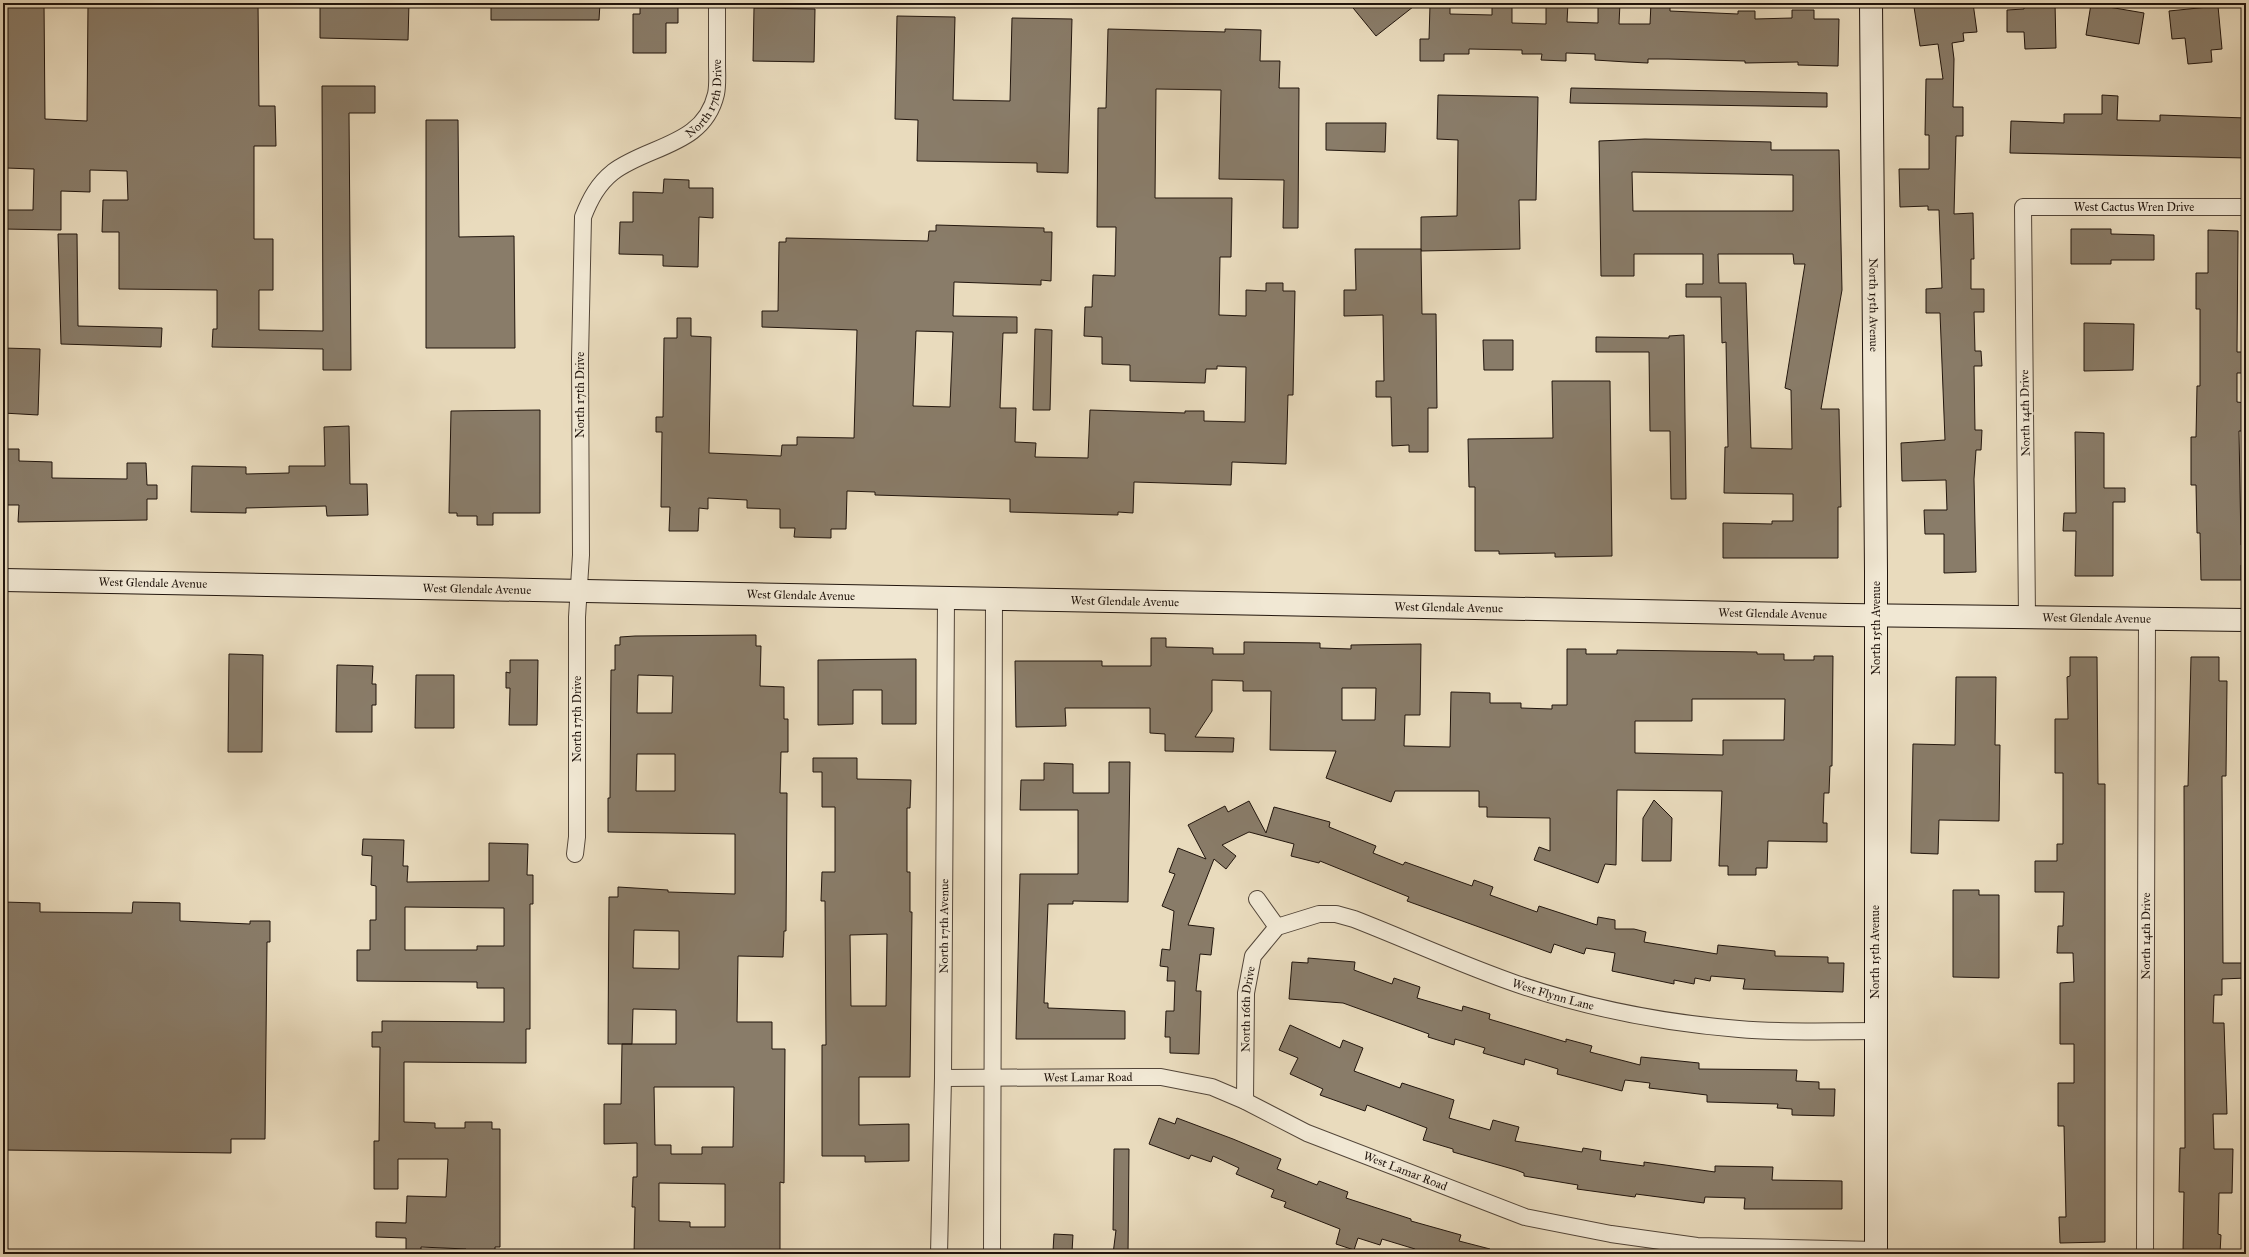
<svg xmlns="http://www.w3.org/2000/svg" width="2249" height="1257" viewBox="0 0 2249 1257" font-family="'IM FELL Great Primer',serif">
<rect width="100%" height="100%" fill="#e9dbbd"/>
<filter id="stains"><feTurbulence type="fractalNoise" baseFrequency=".005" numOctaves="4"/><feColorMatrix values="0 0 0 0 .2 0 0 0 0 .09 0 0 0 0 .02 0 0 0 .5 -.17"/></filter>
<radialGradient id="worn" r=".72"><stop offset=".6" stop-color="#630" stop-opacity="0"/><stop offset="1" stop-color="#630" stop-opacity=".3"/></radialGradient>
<g fill="#897c69" stroke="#21150d" fill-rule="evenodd">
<polygon points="3,3 44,3 45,119 87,121 88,3 258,3 259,106 275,106 276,146 254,146 254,239 273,239 273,290 259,290 259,330 323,331 322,86 375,86 375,113 349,113 351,370 323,370 323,349 212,347 213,329 217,329 217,290 119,289 119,232 102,232 103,200 128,200 127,171 90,170 90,192 61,191 61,230 3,229 3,210 33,210 34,169 6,168 7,109 3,109"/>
<polygon points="320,3 409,3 408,40 320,38"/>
<polygon points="491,3 600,3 599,20 491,20"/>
<polygon points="1349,3 1418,3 1376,36"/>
<polygon points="1492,3 1512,3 1512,23 1546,24 1546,3 1568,3 1567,22 1598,23 1598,3 1620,3 1619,24 1650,24 1651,3 1670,4 1670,11 1738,14 1738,11 1755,11 1755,19 1792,18 1792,10 1814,10 1814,19 1839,19 1838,66 1798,65 1798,62 1745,63 1745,61 1668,59 1648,59 1648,63 1627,62 1595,60 1595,54 1566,53 1566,61 1541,60 1542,54 1522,54 1522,50 1469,49 1469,54 1444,54 1444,61 1420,61 1420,39 1429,39 1430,5 1450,5 1450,14 1492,15"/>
<polygon points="1947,3 1973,3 1977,32 1963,33 1964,41 1952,43 1954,59 1953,107 1963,107 1963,136 1956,136 1954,214 1973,213 1974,259 1971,259 1971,289 1984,289 1984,312 1974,312 1975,351 1981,351 1982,366 1974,366 1975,430 1982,430 1981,450 1976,450 1974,479 1976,572 1944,573 1944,534 1925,534 1924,510 1947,510 1946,480 1902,481 1901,443 1945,440 1940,313 1926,313 1926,289 1942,288 1939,210 1928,210 1928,206 1900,207 1899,169 1929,169 1929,135 1925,135 1926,79 1943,79 1938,44 1920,46 1914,7"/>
<polygon points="2024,3 2055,3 2056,48 2025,49 2024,32 2007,32 2007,10 2024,9"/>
<polygon points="2091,4 2144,13 2139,44 2086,35"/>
<polygon points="640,5 678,5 678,23 666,23 666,53 633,53 633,14 640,14"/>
<polygon points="2218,6 2222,49 2211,50 2212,62 2188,64 2185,38 2172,39 2169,11"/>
<polygon points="754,8 815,9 814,62 753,61"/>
<polygon points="897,16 955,17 953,100 1010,101 1012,18 1072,19 1068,173 1037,172 1037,163 917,161 918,120 895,119"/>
<path d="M1108,29L1225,32V29L1261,30L1260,61H1280L1279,88H1299L1298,228H1283L1284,180L1219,179L1221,90L1156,89L1155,198H1232L1231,257H1220L1219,315L1246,316V290L1266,291V283H1283V291H1295L1293,395H1288L1286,464L1232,462L1231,485L1134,482L1133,513L1118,512V515L1010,512V499L875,495V492L847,491L846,529H831V538L794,537L795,528H780V509L747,508V500L708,498V509L699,508L698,531H669L670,507H661L662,432H656V417H663L664,338H677V318H691V336L711,337L709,453L781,456L782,445H797V437L854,438L857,330L762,327V311H778L779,242H786V238L928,241L929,231H936V225L1044,228V232H1052L1051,281L1041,280V285L954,282L953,316L1017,317V333H1003L1000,408H1016L1015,442L1036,443L1035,457L1088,458L1090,410L1185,413V411H1204V421L1245,422L1246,367L1217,366V369H1206L1205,383L1130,381V365L1102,364V337L1084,336L1085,307H1092L1093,275L1115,276L1116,227H1097L1098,108H1106ZM916,331L953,332L950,407L913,406Z"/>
<polygon points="1571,88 1827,93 1827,107 1570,103"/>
<polygon points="1438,95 1538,97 1536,200 1519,200 1520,249 1421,251 1421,217 1457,216 1458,140 1437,139"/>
<polygon points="2102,95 2118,96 2117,120 2160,121 2160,115 2246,118 2246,158 2010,153 2011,121 2064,123 2064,114 2102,114"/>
<polygon points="426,120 458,120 459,237 514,236 515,348 426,348"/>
<polygon points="1326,123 1386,123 1385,152 1326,150"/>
<path d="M1645,139L1771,142V150H1839L1842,290L1821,409H1839L1841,507H1838V558H1723V523L1772,524V521H1793V494L1724,493L1725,447H1728L1726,342L1722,343L1721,297H1686V284H1703V254H1634V276H1601L1599,141ZM1632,172L1793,175V211H1633ZM1718,254H1793L1794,264H1805L1785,388L1791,390L1792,449L1751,448L1746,283H1719Z"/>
<polygon points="664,179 689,180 689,188 713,188 713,218 699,217 698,267 663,266 663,255 619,254 620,222 633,222 633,192 663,193"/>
<polygon points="2071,229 2111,229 2111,234 2154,235 2154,260 2111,260 2111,264 2071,264"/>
<polygon points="2208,230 2238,231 2237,352 2246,352 2246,373 2237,373 2237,402 2246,403 2246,431 2239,431 2241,545 2246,544 2246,565 2241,565 2241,580 2201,580 2200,533 2197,533 2196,485 2191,485 2191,437 2196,437 2197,386 2200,386 2200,309 2196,309 2196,273 2208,273"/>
<polygon points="58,234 77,234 78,326 162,328 161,347 61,344"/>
<polygon points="1355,249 1421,249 1422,314 1436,314 1437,408 1428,408 1428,452 1409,452 1409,445 1392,446 1391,397 1376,397 1376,381 1384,381 1383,315 1344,316 1344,290 1356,290"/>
<polygon points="2084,323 2134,324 2133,370 2084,371"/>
<polygon points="1035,329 1052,330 1050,410 1033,410"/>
<polygon points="1684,335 1686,499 1671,499 1670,431 1650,431 1649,352 1596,352 1596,337 1669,338 1669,336"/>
<polygon points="1483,340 1513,340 1513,370 1484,370"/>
<polygon points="3,348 40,349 38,415 3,413"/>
<polygon points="1552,381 1610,381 1612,556 1555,557 1555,553 1499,554 1499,551 1475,551 1475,487 1469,487 1468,439 1553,438"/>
<polygon points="540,410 540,513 493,513 493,525 477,525 477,516 457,516 457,513 449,513 451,411"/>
<polygon points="349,426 350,484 367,484 368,515 327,516 326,506 246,508 246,513 191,512 192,466 246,467 246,474 289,473 289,466 325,466 324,427"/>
<polygon points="2075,432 2104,433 2104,488 2125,488 2125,502 2113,502 2113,576 2075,576 2076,531 2063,531 2064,513 2076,513"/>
<polygon points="3,449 19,449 19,461 52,462 52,478 127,479 127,463 146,463 147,485 157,485 157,499 147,499 147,520 18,522 19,505 3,505"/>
<path d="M756,635V646H761L760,686L784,687V719H788V752H781L780,793H787L786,931H784L783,957L738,956L737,1022H772V1049H785L784,1183L780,1182V1254H634L635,1207H632L633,1177H637V1143L604,1144V1104H621L622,1044H676V1010L633,1009L632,1044H608L609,897H618V887L668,890V892L735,894V834L608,832V798H610L611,670H615V645H620V637L635,636ZM638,675L673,676L672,713H637ZM637,754H675V791H636ZM634,930L679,931V969L633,968ZM654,1087H734L733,1147H702V1154H671V1145H655ZM659,1183L725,1184V1227H690V1222L659,1221Z"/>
<path d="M1151,638H1166V647L1213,648V654H1244V642L1320,643V648L1351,649V645L1421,644L1420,715H1405L1404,746L1450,747L1451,692L1490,693V703H1521V708L1552,709V705H1567V649H1586V654H1617V650L1757,652V654H1784V660H1814V656H1833L1832,766H1830L1829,793H1824L1823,823H1827V842L1768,841L1767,868H1756V875H1728V866H1719L1722,791L1617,790L1616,865L1605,864L1598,883L1534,860L1539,847L1550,851V818L1487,817V807H1479V791H1395L1391,802L1326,778L1336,751L1270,750L1271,691H1243V681L1212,680V711L1195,737L1234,738L1233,752L1165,751V734L1150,733V708H1065L1066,726L1016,727L1015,661H1102V666H1151ZM1342,688H1376L1375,720H1342ZM1692,699H1785L1784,740H1723V755L1635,753V721H1692Z"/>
<polygon points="229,654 263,655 262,752 228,752"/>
<polygon points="2070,657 2097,657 2098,784 2105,784 2105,1242 2060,1243 2059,1217 2066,1217 2064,1126 2058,1126 2058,1083 2074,1083 2074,1044 2060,1044 2060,983 2074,982 2073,953 2057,953 2058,926 2063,926 2064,892 2035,892 2035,861 2057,861 2057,844 2063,844 2063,773 2055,773 2055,719 2068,719 2067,677 2070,676"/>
<polygon points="2191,657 2219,657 2219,681 2227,681 2226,776 2222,776 2223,963 2246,963 2246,978 2222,979 2222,995 2214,995 2213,1023 2224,1023 2227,1114 2213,1114 2214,1149 2233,1149 2232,1193 2219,1193 2218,1234 2221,1235 2220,1253 2183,1252 2184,1192 2179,1192 2180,1148 2185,1148 2184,786 2188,786"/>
<polygon points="916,659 916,724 882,724 882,690 853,690 853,724 818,725 818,660"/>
<polygon points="510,660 538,660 537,725 509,725 510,688 506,688 506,672 510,673"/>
<polygon points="337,665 373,666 372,684 376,684 376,705 372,705 372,732 336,732"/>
<polygon points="416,675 454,675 454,728 415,728"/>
<polygon points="1956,677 1996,677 1995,745 2000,745 1999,821 1939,820 1938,854 1911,853 1913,744 1955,745"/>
<path d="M813,758H857V779L911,780L910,808H907V872H910V912H912L910,1077H859V1125L909,1124V1161L865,1162V1156H822V1045H826L825,901H821L822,872H835V807H822V772H813ZM887,934L886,1006H851L850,935Z"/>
<polygon points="1109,762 1130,762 1128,902 1073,901 1073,904 1048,904 1044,1003 1048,1003 1048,1008 1125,1011 1125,1039 1016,1039 1020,874 1078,874 1078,810 1020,810 1021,780 1044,780 1044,763 1073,764 1073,793 1109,793"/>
<polygon points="1654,800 1672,818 1671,861 1642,861 1643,818"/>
<polygon points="1249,801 1266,833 1274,807 1330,822 1329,827 1376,846 1373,853 1403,865 1405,862 1472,886 1474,880 1493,887 1490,895 1537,912 1539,906 1597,925 1598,917 1615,920 1615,929 1634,929 1646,932 1644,942 1717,954 1718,945 1775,951 1775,956 1828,957 1828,963 1844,963 1843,992 1743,989 1745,979 1711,976 1710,981 1695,978 1694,984 1674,980 1674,984 1612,971 1615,953 1586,948 1584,954 1554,944 1551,953 1407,901 1409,897 1320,861 1319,863 1291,856 1294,844 1249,832 1222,845 1236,856 1226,869 1214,859 1188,925 1214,928 1211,955 1200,954 1196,991 1201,991 1199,1054 1170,1053 1170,1037 1165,1037 1166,1011 1174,1011 1175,981 1167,981 1168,967 1160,966 1162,949 1170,950 1174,911 1162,906 1175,874 1169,872 1178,848 1206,859 1188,825 1225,806 1228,812"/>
<path d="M363,839L404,840L403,866H408L407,882L489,881V843L528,844L527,875H533V904H530V1029H526V1063L404,1062V1122L435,1123V1128H465V1122H492V1129H500V1247H495V1254H466V1249L421,1247V1252H406V1238L376,1237V1222L406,1223L407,1196L446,1197L448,1159H398V1189H374V1141H379L380,1047H372V1032H382V1021L504,1022V988H477V982L357,981V950H370V920H376V886L371,885L372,856L362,855ZM405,907L504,908V946H477V950H405Z"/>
<polygon points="1953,890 1979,890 1979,895 1999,895 1999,978 1953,977"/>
<polygon points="3,902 40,903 40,912 132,913 133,902 180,903 180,921 250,924 250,921 270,921 270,942 267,942 265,1139 231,1139 231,1153 3,1150"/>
<polygon points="1308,958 1355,962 1354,970 1392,984 1394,978 1420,987 1417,998 1462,1011 1463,1006 1490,1014 1489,1019 1566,1042 1566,1039 1592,1046 1590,1052 1640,1065 1641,1057 1699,1063 1699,1069 1797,1070 1796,1081 1819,1082 1819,1089 1835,1089 1834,1116 1792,1115 1792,1109 1777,1108 1778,1104 1707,1102 1707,1095 1649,1088 1650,1083 1625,1080 1622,1091 1557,1074 1558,1069 1525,1059 1524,1065 1483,1053 1485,1048 1455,1039 1454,1045 1428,1037 1429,1034 1343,1003 1289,999 1292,962 1308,963"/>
<polygon points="1290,1025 1340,1048 1343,1040 1363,1048 1354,1071 1400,1088 1402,1083 1454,1100 1449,1118 1490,1130 1493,1120 1519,1127 1515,1141 1582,1152 1583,1148 1601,1151 1600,1160 1644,1166 1644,1162 1715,1172 1715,1166 1773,1167 1772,1180 1842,1181 1842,1209 1744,1209 1745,1198 1705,1197 1704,1203 1636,1194 1635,1197 1577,1189 1578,1185 1524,1176 1524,1173 1516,1170 1453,1152 1453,1149 1423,1140 1427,1128 1367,1105 1365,1111 1320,1095 1323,1089 1290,1074 1298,1058 1279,1050"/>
<polygon points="1159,1118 1175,1124 1177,1118 1233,1139 1281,1159 1277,1169 1317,1185 1319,1181 1348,1192 1346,1198 1411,1219 1411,1221 1461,1235 1459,1241 1490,1249 1489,1254 1414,1254 1415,1249 1382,1239 1380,1245 1358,1238 1354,1250 1336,1244 1340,1229 1284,1207 1286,1202 1271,1197 1274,1190 1236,1174 1239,1168 1213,1156 1211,1162 1191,1155 1189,1159 1149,1144"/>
<polygon points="1114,1149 1129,1149 1128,1254 1113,1254 1116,1230 1113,1230"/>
<polygon points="1054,1234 1073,1235 1072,1252 1053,1251"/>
</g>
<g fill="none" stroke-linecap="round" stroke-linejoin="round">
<defs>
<g id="street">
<path id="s1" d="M2027,618L2023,207H2246"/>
<path id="s2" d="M575,854L577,837V617L581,555L580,359L583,217C590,199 598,184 613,172C649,145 704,146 716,94C718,85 717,74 717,64C717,44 717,23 717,3"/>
<polyline points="1257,899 1277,927"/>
<path id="s3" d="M943,1078L1138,1077H1161L1212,1087L1245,1101L1307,1133L1525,1217L1611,1234L1697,1246L1876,1250"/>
<path id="s4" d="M1245,1101L1246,993L1253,956L1277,927L1319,914H1336L1354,919C1408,940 1462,965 1517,984C1588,1008 1664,1023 1739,1029C1784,1033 1830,1031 1876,1031"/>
<path id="s5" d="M939,1254L943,1078L946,598"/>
<polyline points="992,1254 994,598"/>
<path id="s6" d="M2145,1254L2147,618"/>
</g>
<g id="secondary">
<path id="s7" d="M1871,3L1876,571V1254"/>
<path id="s8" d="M3,580L1847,615L2246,620"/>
</g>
</defs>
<use href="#street" stroke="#534639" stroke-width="18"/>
<use href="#secondary" stroke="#21150d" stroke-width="24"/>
<use href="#street" stroke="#f1e8d4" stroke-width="16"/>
<use href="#secondary" stroke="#f1e8d4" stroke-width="22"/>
</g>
<g text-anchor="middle" stroke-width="4" stroke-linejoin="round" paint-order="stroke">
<g font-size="12" fill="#21150d" stroke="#f1e8d4">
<text dy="4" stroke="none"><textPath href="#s2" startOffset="818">North 17th Drive</textPath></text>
<text dy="4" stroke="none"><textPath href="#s1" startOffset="522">West Cactus Wren Drive</textPath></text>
<text dy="4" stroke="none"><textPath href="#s7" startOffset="302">North 15th Avenue</textPath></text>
<text transform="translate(580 395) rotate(-90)" y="4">North 17th Drive</text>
<text transform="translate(2025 413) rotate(-91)" y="4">North 14th Drive</text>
<text dy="4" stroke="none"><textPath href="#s8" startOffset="150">West Glendale Avenue</textPath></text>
<text dy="4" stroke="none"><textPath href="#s8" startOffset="474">West Glendale Avenue</textPath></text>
<text dy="4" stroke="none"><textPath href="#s8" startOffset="798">West Glendale Avenue</textPath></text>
<text dy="4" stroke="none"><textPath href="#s8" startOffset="1122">West Glendale Avenue</textPath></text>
<text dy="4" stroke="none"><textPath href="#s8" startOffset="1446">West Glendale Avenue</textPath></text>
<text dy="4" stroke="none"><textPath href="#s8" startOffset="1770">West Glendale Avenue</textPath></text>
<text dy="4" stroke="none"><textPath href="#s8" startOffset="2094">West Glendale Avenue</textPath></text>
<text transform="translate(1876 628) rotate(-90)" y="4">North 15th Avenue</text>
<text transform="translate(577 719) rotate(-90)" y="4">North 17th Drive</text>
<text dy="4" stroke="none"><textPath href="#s5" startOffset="328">North 17th Avenue</textPath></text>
<text dy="4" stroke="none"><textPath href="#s6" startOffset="318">North 14th Drive</textPath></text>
<text transform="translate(1875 952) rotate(-90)" y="4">North 15th Avenue</text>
<text dy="4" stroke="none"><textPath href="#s4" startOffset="476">West Flynn Lane</textPath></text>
<text dy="4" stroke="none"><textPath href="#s4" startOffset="92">North 16th Drive</textPath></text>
<text dy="4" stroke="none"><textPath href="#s3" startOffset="145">West Lamar Road</textPath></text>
<text dy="4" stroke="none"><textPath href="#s3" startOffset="481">West Lamar Road</textPath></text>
</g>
</g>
<rect width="2249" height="1257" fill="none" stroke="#e9dbbd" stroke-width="16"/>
<rect x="4" y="4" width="2241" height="1249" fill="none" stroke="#21150d" stroke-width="2"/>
<rect x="8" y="8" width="2233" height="1241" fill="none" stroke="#21150d"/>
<rect width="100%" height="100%" filter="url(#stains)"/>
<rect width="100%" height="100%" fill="url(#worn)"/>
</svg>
